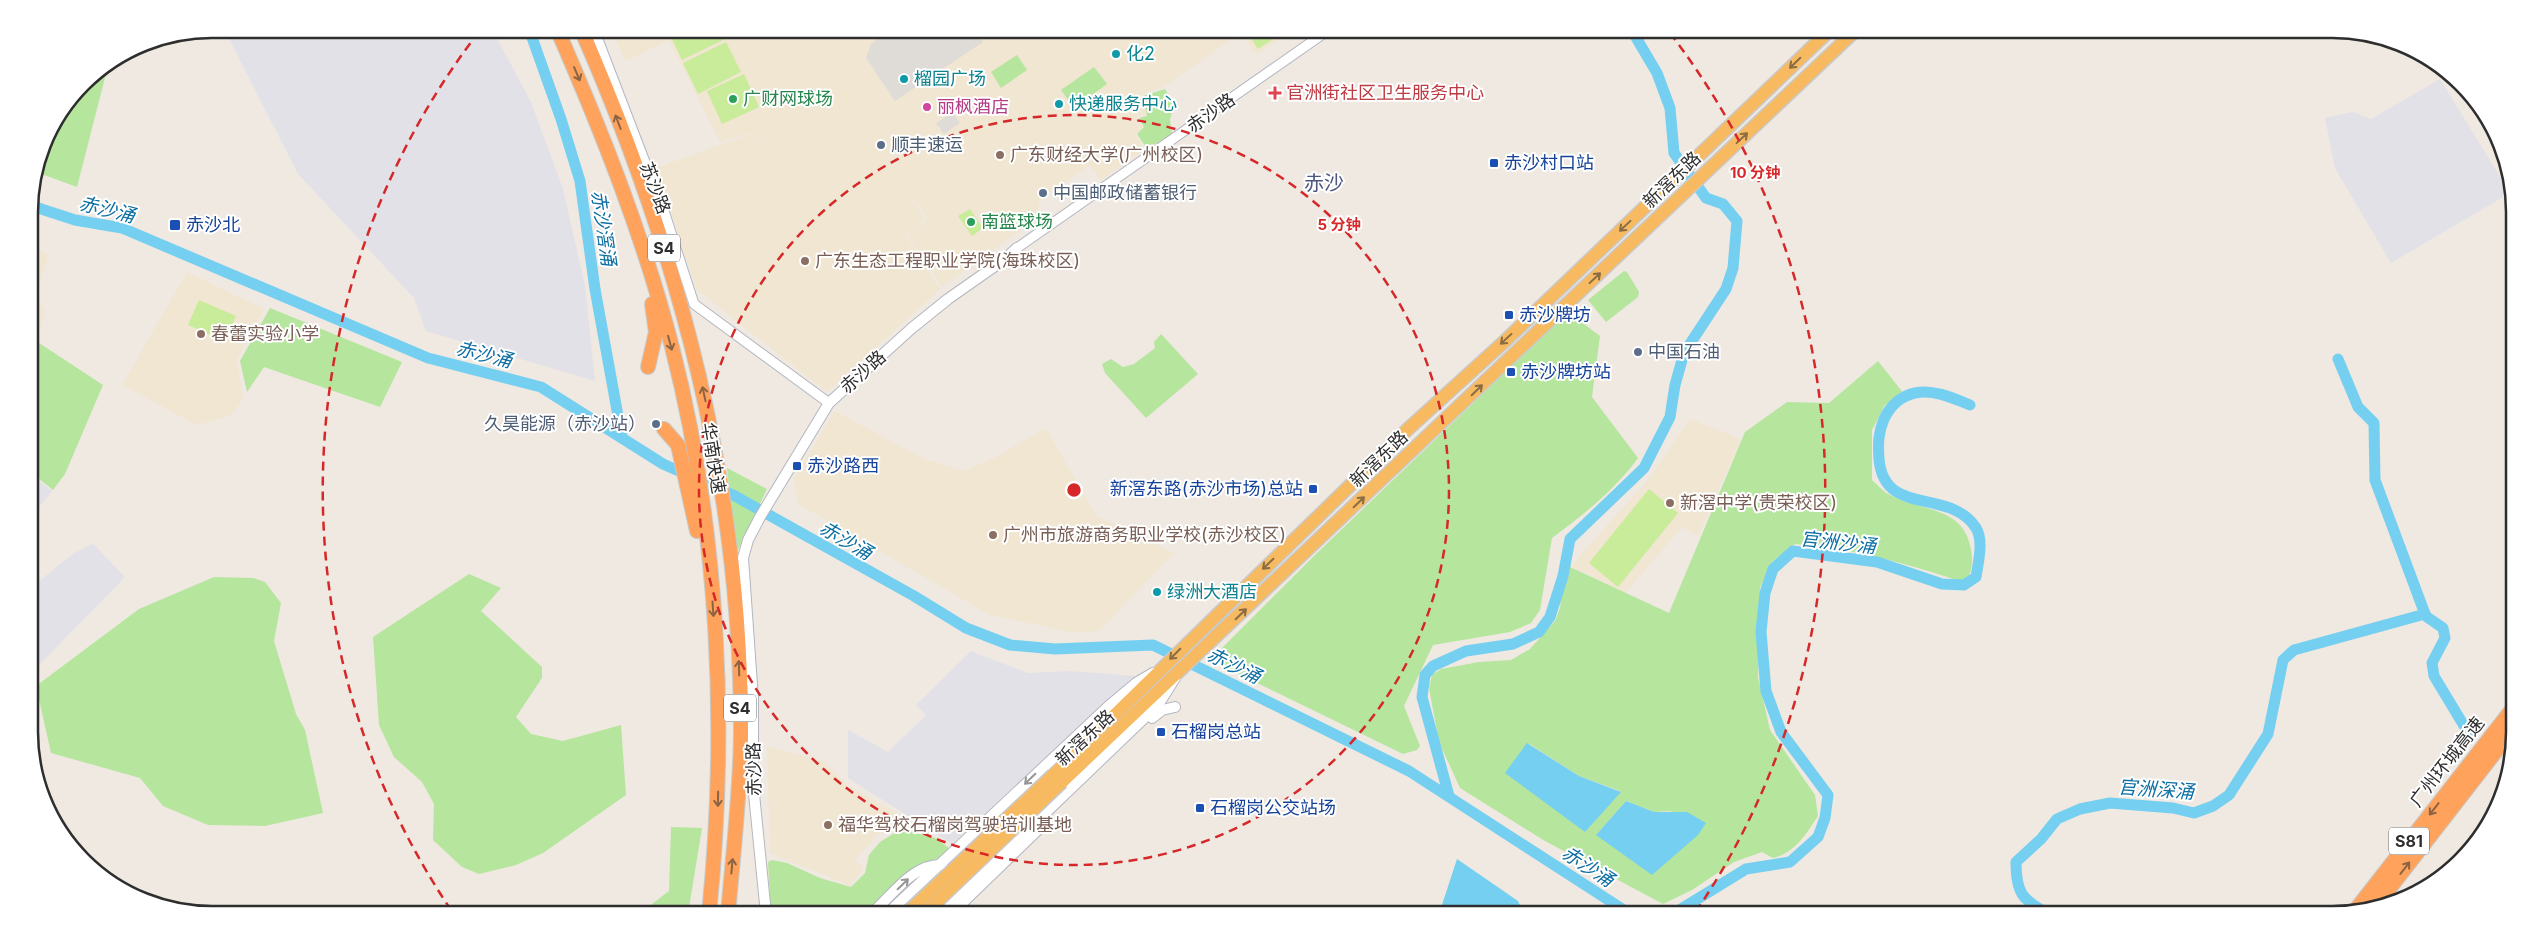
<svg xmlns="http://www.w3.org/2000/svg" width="2543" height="943" viewBox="0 0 2543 943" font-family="Inter,'Noto Sans SC',sans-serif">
<rect width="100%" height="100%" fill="#efe9e1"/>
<g fill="#e3e1e8">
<polygon points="224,29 492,29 531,102 563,189 585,286 595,381 426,331 414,298 298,174"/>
<polygon points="2440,79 2510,193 2391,263 2335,168 2325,118 2352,112 2371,119"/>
<polygon points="33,476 52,491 31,517 31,477"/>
<polygon points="93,544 125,577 32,672 31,588 74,553"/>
<polygon points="971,651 1028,673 1070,671 1135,676 952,844 848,778 848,730 888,752 926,715 916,705"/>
</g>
<g fill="#f0e6d1">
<polygon points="610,29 1224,29 1232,39 1165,86 1141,95 1146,115 1136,117 1143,128 1135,134 1145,149 1101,180 1090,165 1037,202 1040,207 1027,220 1025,227 942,287 907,234 928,219 917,204 904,193 916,205 925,220 905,234 940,289 827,392 697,290 656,168 753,133 793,168 754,132 720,142 669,40 626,61"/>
<polygon points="1239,29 1295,29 1256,55"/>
<polygon points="29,244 49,255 35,293 45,312 40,330 30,337"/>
<polygon points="187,272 264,309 237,359 243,399 230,416 197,425 122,385"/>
<polygon points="835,411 924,459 965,471 998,456 1046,428 1096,516 1174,553 1099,631 1071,632 990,615 798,504 794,479"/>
<polygon points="1690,419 1741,439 1698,536 1682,527 1625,593 1571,566 1648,480"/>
<polygon points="767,746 824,761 847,785 897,813 855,860 864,869 849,885 770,853"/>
</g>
<g fill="#b6e59e" fill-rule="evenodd">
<polygon points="1017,55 1027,70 1001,88 991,72"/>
<polygon points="109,62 77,187 36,172 48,130 91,74"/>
<polygon points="1094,67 1107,84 1074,108 1061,90"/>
<polygon points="1165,89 1174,103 1170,120 1172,134 1147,149 1137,134 1144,127 1139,118 1147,116 1143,96"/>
<polygon points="1624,271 1627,272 1639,292 1638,297 1606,322 1588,300"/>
<polygon points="270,308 402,362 380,407 264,367 247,392 240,361"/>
<path d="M1568,312L1600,336L1592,397L1638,458C1614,491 1584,514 1552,538L1540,610L1531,623L1510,632L1433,645L1404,706L1420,746L1417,750L1403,754L1210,660L1317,553Z"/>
<polygon points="1161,334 1198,374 1146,418 1105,373 1102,364 1111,359 1123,367 1134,364 1155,348 1154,342"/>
<polygon points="33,339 103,385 65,474 53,490 33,474 31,475 30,342"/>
<path d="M1878,361L1904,394L1885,405L1872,430V480C1878,485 1883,492 1890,495C1919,511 1961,506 1970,545C1973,558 1973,567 1968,579L1960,581C1904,563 1855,549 1795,544L1772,562L1760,588L1758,677L1770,730L1815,795L1818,816C1806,834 1795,853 1773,858L1762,852L1734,862L1692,890L1663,904L1545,841L1460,788L1439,742L1429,688L1432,675L1441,669L1479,662L1511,660L1530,649L1555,621L1560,608L1564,576L1570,567L1669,613L1745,432L1787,402L1829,403ZM1528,743L1579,776L1620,791L1585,832ZM1626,801L1654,812L1673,811L1596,835Z"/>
<polygon points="727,468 767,489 738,550 735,543"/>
<polygon points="469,574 501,588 481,611 542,667 542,678 516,717 531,734 563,741 621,725 626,795 543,853 516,865 479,874 462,867 433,840 434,804 422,782 394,757 379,725 373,637"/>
<polygon points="214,577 253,578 265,582 281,603 274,641 296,714 305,730 323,813 265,826 208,825 163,806 140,778 51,753 36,686 139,609"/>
<polygon points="671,827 702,828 688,914 639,914 669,891"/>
<polygon points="901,829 935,838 952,850 947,855 931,861 866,914 771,914 768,862 772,860 787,863 820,878 851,887 865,873 869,855 880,842"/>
</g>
<g fill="#c9ec9a">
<polygon points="683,29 718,29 723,40 682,60 670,35"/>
<polygon points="1245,29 1281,29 1283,33 1258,49"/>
<polygon points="726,42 741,72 698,94 683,63"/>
<polygon points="744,74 759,107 722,124 707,91"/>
<polygon points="970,209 983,228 972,236 958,216"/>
<polygon points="199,300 236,316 224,341 188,325"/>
<polygon points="1649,489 1678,513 1618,587 1589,563"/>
</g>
<g fill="#dfdcd8">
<polygon points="893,29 974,29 983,42 895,101 866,58 871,44"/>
<polygon points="953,112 960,123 944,134 936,123"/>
</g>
<g fill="#75cff0">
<polygon points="1527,743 1579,776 1621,792 1585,832 1505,773"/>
<polygon points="1626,801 1654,812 1687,812 1706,823 1698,835 1652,875 1596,835"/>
<polygon points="1457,859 1518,901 1524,914 1439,914"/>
</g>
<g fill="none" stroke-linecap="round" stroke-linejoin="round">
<g stroke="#75cff0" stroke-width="11">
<polyline points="529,29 561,119 580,181 595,289 622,438"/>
<polyline points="29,205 75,220 122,228 428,358 541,387 663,464 735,496 914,596 966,628 1010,645 1055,649 1153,645 1409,771 1630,914"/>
<polyline points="2338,359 2358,407 2374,423 2375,480 2425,614 2427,617 2443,628 2445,638 2432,663 2434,676 2469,734"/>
<polyline points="2504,785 2505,787"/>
<polyline points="1449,796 1422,697 1425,675 1433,666 1466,651 1513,644 1539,632 1550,617 1563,576 1570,539 1644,468 1670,417 1675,385 1684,353 1726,289 1733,268 1737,221 1723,204 1706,198 1674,153 1670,108 1657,73 1631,29"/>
<path d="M1673,914L1746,869L1790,862L1818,837L1825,818L1828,795L1781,732L1766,691L1761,632L1765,593L1773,569L1793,551L1877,562L1942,584L1964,585L1976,577C1978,563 1984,541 1976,528C1950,487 1884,518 1879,459C1878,444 1878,433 1884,419C1890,406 1901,396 1915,393C1933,389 1953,398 1970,405"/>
<path d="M2049,914C2022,900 2016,893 2016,862L2041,839L2057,819L2080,809L2110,803L2173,808L2194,813L2213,806L2229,795L2268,734L2283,660L2294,650L2425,614"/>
</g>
<defs>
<g id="tertiary">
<polyline points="594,29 665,214 694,304 829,403"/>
<polyline points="1017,248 1330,29"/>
</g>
<g id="secondary">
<polyline points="1152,718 1162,710 1175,707"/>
<polyline points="766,914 753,784 753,699 743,558 748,540 760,517 829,403 912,328 948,299 1005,259 1017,248"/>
<path d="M871,914C891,897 913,863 942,865"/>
<polyline points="887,914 1111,704 1136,683 1153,673"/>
<polyline points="940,914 1158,705 1175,678"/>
<polyline points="951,914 1045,823"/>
</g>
<g id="trunk">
<polyline points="1053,775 1408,429 1505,341 1831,29"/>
<polyline points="1062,782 1857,29"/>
</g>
<g id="motorway">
<path d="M557,29C602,132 644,238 672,347C719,530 728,726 709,914"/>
<path d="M581,29C680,255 742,488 741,736C740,796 733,855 728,914"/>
<polyline points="648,367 656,332 652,304"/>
<polyline points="664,429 678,445 697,531"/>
<polyline points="2375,907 2514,728"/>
<polyline points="2354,912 2514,707"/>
</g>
</defs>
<use href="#tertiary" stroke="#b4b7c1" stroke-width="11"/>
<use href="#secondary" stroke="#b4b7c1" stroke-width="12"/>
<use href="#trunk" stroke="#c9c9c9" stroke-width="15"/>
<use href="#motorway" stroke="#c9c9c9" stroke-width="16"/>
<use href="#tertiary" stroke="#fff" stroke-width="9"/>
<use href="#secondary" stroke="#fff" stroke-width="10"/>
<use href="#trunk" stroke="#f8ba60" stroke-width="12"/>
<use href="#motorway" stroke="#ffa35c" stroke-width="14"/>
<defs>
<g id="trunk-bridge">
<polyline points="906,914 1053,775"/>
<polyline points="924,914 1062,782"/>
</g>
</defs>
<use href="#trunk-bridge" stroke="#c9c9c9" stroke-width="15" stroke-linecap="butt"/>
<use href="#trunk-bridge" stroke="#f8ba60" stroke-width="12"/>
</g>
<defs><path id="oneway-shaft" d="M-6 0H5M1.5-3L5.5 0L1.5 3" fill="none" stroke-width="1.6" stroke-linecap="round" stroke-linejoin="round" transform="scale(1.25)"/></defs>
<g stroke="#896d44">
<use href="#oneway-shaft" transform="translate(1795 63) rotate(136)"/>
<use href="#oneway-shaft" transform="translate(1742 138) rotate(-43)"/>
<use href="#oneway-shaft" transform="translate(1625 226) rotate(137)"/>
<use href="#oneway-shaft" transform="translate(1595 278) rotate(-43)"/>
<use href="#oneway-shaft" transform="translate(1506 339) rotate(137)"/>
<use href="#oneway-shaft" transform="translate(1477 390) rotate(-44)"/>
<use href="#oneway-shaft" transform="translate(1359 502) rotate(-44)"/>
<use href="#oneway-shaft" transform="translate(1268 564) rotate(136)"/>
<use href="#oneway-shaft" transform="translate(1241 614) rotate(-44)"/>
<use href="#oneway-shaft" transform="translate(1175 654) rotate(135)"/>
</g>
<g stroke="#8c6343">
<use href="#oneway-shaft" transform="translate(577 74) rotate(67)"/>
<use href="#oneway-shaft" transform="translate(618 122) rotate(-111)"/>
<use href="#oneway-shaft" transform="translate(670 343) rotate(75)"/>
<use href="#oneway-shaft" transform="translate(704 394) rotate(-102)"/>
<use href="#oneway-shaft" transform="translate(713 609) rotate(86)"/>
<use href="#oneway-shaft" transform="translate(739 668) rotate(-92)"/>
<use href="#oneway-shaft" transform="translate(718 799) rotate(91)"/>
<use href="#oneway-shaft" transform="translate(2434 809) rotate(128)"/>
<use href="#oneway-shaft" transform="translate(732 866) rotate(-85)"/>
<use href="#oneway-shaft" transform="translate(2405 868) rotate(-52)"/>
</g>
<g stroke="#969696">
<use href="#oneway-shaft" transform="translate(1030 779) rotate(136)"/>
<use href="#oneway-shaft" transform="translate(903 884) rotate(-44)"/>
</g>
<g fill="none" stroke="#d62828" stroke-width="2.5" stroke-dasharray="9 6">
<circle cx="1074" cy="490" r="375"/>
<path d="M451 910A751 751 0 0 1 478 33M1670 33A751 751 0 0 1 1697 910"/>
</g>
<g fill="#0f9aa8" stroke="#fff" stroke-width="2">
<circle cx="1116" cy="54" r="5"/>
<circle cx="904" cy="79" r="5"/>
<circle cx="1059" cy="104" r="5"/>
<circle cx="1157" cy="592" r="5"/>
</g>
<path fill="#e0444e" stroke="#fff" stroke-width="2" d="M1272.5 85.5h5v5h5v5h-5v5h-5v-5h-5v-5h5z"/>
<g fill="#2e9e5b" stroke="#fff" stroke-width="2">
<circle cx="733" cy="99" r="5"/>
<circle cx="971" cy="222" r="5"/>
</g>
<circle fill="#d1479c" stroke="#fff" stroke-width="2" cx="927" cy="107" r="5"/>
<g fill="#5c6f8a" stroke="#fff" stroke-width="2">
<circle cx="881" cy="145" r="5"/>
<circle cx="1043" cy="193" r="5"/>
<circle cx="1638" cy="352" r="5"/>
<circle cx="656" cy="424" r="5"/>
</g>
<g fill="#8d6e63" stroke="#fff" stroke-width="2">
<circle cx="1000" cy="155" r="5"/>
<circle cx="805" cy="261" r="5"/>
<circle cx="201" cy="334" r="5"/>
<circle cx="1670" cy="503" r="5"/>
<circle cx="993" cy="535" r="5"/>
<circle cx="828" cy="825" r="5"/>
</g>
<g fill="#1a4fb4" stroke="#fff" stroke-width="2">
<rect x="1489" y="158" width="10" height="10" rx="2.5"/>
<rect x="169" y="219" width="12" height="12" rx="2.5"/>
<rect x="1504" y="310" width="10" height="10" rx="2.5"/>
<rect x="1506" y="367" width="10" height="10" rx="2.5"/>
<rect x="792" y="461" width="10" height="10" rx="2.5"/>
<rect x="1308" y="484" width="10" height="10" rx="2.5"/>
<rect x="1156" y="727" width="10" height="10" rx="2.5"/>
<rect x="1195" y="803" width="10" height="10" rx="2.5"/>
</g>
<g text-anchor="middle" stroke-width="4" stroke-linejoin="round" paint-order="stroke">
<g fill="#fff" stroke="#6d6d6d" stroke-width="1">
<rect x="648" y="234.5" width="32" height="27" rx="4"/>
<rect x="724" y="694.5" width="32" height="27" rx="4"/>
<rect x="2389" y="827.5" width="40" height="27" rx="4"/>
</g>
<g font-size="16" font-weight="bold" fill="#2e2e2e">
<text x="664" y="254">S4</text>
<text x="740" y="714">S4</text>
<text x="2409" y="847">S81</text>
</g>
<g font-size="18" fill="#0d838f" stroke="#fff" text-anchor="start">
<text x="1126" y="60">化2</text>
<text x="914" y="85">榴园广场</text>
<text x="1069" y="110">快递服务中心</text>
<text x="1167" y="598">绿洲大酒店</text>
</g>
<g font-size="18" fill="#be3a42" stroke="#fff" text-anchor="start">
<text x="1286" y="99">官洲街社区卫生服务中心</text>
</g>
<g font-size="18" fill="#27864d" stroke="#fff" text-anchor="start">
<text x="743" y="105">广财网球场</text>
<text x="981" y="228">南篮球场</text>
</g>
<g font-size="18" fill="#b23c85" stroke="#fff" text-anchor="start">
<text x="937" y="113">丽枫酒店</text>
</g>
<g font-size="18" fill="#2e2e2e" stroke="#fff">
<text transform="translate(1211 113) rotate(-35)" y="6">赤沙路</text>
<text transform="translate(1672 180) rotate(-44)" y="6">新滘东路</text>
<text transform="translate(655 188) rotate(69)" y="6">苏沙路</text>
<text transform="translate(863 372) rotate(-42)" y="6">赤沙路</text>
<text transform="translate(713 458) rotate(81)" y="6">华南快速</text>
<text transform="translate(1379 459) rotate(-44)" y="6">新滘东路</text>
<text transform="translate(1085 738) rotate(-43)" y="6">新滘东路</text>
<text transform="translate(2447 762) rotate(-52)" y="6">广州环城高速</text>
<text transform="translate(754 769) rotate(-91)" y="6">赤沙路</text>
</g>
<g font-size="18" fill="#4e5e75" stroke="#fff" text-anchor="start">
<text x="891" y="151">顺丰速运</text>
<text x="1053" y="199">中国邮政储蓄银行</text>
<text x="1648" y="358">中国石油</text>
<text x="646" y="430" text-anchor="end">久昊能源（赤沙站）</text>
</g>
<g font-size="18" fill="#785e54" stroke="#fff" text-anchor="start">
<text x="1010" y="161">广东财经大学(广州校区)</text>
<text x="815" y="267">广东生态工程职业学院(海珠校区)</text>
<text x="211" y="340">春蕾实验小学</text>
<text x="1680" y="509">新滘中学(贵荣校区)</text>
<text x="1003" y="541">广州市旅游商务职业学校(赤沙校区)</text>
<text x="838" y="831">福华驾校石榴岗驾驶培训基地</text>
</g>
<g font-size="18" fill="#164399" stroke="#fff" text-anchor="start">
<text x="1504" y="169">赤沙村口站</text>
<text x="186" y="231">赤沙北</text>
<text x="1519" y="321">赤沙牌坊</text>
<text x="1521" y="378">赤沙牌坊站</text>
<text x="807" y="472">赤沙路西</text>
<text x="1303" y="495" text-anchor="end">新滘东路(赤沙市场)总站</text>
<text x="1171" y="738">石榴岗总站</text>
<text x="1210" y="814">石榴岗公交站场</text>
</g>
<g font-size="19" font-style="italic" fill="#0d6fa3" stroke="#fff">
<text transform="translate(107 209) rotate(14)" y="7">赤沙涌</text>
<text transform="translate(604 228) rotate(82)" y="7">赤沙滘涌</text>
<text transform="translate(484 354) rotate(14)" y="7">赤沙涌</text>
<text transform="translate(846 540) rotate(30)" y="7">赤沙涌</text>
<text transform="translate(1838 542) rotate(6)" y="7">官洲沙涌</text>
<text transform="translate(1234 665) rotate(26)" y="7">赤沙涌</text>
<text transform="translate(2156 789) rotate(4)" y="7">官洲深涌</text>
<text transform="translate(1588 866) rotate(33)" y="7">赤沙涌</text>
</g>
<g font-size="20" fill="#4d5680" stroke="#fff">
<text x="1324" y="190">赤沙</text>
</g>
</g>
<path d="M0 0H2543V943H0ZM212 38H2332A174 174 0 0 1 2506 212V732A174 174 0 0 1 2332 906H212A174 174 0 0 1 38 732V212A174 174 0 0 1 212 38Z" fill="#fff" fill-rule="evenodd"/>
<path fill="none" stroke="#2e2e2e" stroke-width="2.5" d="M212 38H2332A174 174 0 0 1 2506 212V732A174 174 0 0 1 2332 906H212A174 174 0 0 1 38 732V212A174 174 0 0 1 212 38Z"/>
<circle cx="1074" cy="490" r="8" fill="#d62828" stroke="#fff" stroke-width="2.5"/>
<g font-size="15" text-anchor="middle" font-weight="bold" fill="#d62828" stroke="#fff" stroke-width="4" stroke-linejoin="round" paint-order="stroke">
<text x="1755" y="178">10 分钟</text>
<text x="1339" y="230">5 分钟</text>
</g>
</svg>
